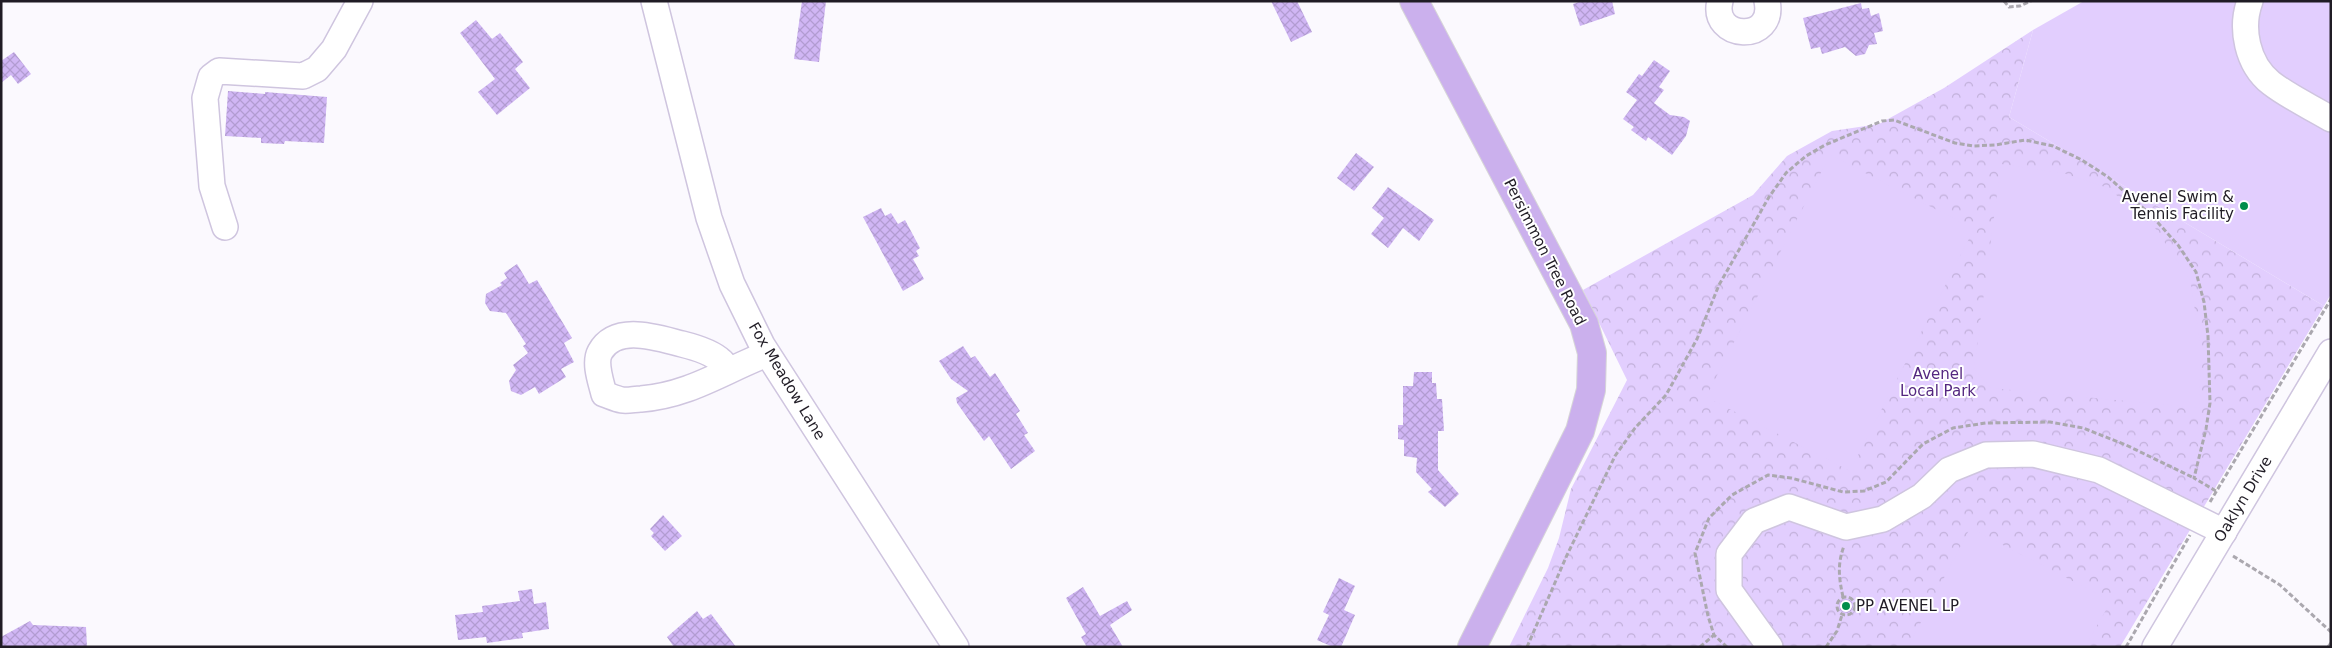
<svg xmlns="http://www.w3.org/2000/svg" width="2332" height="648" viewBox="0 0 2332 648" font-family="'DejaVu Sans',sans-serif">
<defs>
<pattern id="park-crowns" width="20" height="18" patternUnits="userSpaceOnUse" patternTransform="scale(1.25)"><rect width="20" height="18" fill="#e2cefe"/><path d="M2 6a3 3 0 1 1 6 0M12 15a3 3 0 1 1 6 0" fill="none" stroke="#c2b0da"/></pattern>
<pattern id="building-cross-hatch" width="8" height="8" patternUnits="userSpaceOnUse" patternTransform="scale(1.25)"><rect width="8" height="8" fill="#d0b6f4"/><path d="M0 0l8 8M0 8l8-8" fill="none" stroke="#b29cd1"/></pattern>
</defs>
<rect width="100%" height="100%" fill="#fbf9fe"/>
<polygon fill="url(#park-crowns)" points="2033,30 2009,117 2324,306 2120,647 1509,647 1548,568 1559,538 1571,489 1627,380 1583,290 1753,195 1787,156 1832,131 1879,124 1944,88"/>
<g fill="#e2cefe">
<polygon points="2084,1 2331,1 2331,294 2324,306 2009,117 2033,30"/>
<polygon points="1830,155 1974,229 1850,471 1706,397"/>
<polygon points="2001,164 2063,173 2108,188 2155,228 2190,280 2201,347 2199,408 1991,388 1974,369"/>
<polygon points="1970,528 2111,601 2085,647 1908,647"/>
</g>
<g fill="url(#building-cross-hatch)">
<polygon points="802,1 826,1 819,62 794,59"/>
<polygon points="1271,1 1297,1 1312,32 1291,42"/>
<polygon points="1582,1 1612,1 1615,14 1580,26 1573,4"/>
<polygon points="1861,3 1862,9 1869,8 1871,16 1879,13 1883,31 1874,33 1877,44 1869,45 1865,54 1856,56 1845,47 1822,54 1820,47 1811,49 1803,18"/>
<polygon points="476,20 492,39 500,33 523,62 515,69 530,88 497,115 478,92 495,79 460,33"/>
<polygon points="14,52 31,74 18,84 11,75 1,83 1,61"/>
<polygon points="1654,60 1670,71 1659,87 1664,90 1654,103 1670,115 1684,117 1690,121 1686,136 1672,155 1648,137 1646,141 1631,130 1634,127 1623,119 1637,100 1626,92 1639,74 1642,76"/>
<polygon points="228,91 265,94 265,92 327,97 324,143 285,141 284,144 261,143 261,138 225,136"/>
<polygon points="1356,153 1374,167 1354,191 1337,178"/>
<polygon points="1388,187 1434,220 1419,241 1403,228 1388,248 1371,234 1384,218 1372,208"/>
<polygon points="881,208 885,216 891,213 898,224 905,220 920,248 916,251 919,256 913,259 924,279 903,291 863,217"/>
<polygon points="517,264 529,284 537,280 572,338 564,343 574,362 561,369 566,377 539,394 535,387 521,395 511,391 509,381 516,370 513,365 528,353 523,346 526,344 506,313 490,311 485,303 486,294 502,285 500,283 507,278 504,273"/>
<polygon points="963,346 971,358 975,356 990,377 995,373 1020,411 1016,414 1028,433 1024,435 1035,451 1011,469 989,436 984,441 957,403 956,398 968,391 951,379 939,361"/>
<polygon points="1414,372 1432,372 1432,383 1436,383 1437,399 1442,399 1444,431 1438,431 1438,470 1459,494 1445,507 1428,492 1432,489 1416,472 1417,458 1404,456 1404,440 1398,439 1398,425 1403,425 1403,386 1413,386"/>
<polygon points="663,515 682,536 665,551 651,536 654,533 650,529"/>
<polygon points="1339,578 1355,586 1344,610 1355,615 1341,647 1333,647 1317,640 1329,615 1323,612"/>
<polygon points="1083,587 1100,616 1127,601 1132,610 1110,625 1123,647 1087,647 1081,637 1086,634 1066,598"/>
<polygon points="532,589 534,604 546,602 549,629 522,633 523,638 487,643 486,637 458,640 455,615 483,612 482,606 520,601 518,591"/>
<circle cx="1846" cy="606" r="7"/>
<polygon points="697,611 703,619 711,614 736,647 674,647 667,637"/>
<polygon points="30,621 33,625 86,627 87,647 1,647 1,637"/>
</g>
<g fill="none" stroke-linecap="round" stroke-linejoin="round">
<defs>
<g id="minor">
<polyline points="654,1 709,218 732,284 762,345 956,647"/>
<path d="M1720,1C1710,40 1776,44 1767,1"/>
<path d="M2250,1C2240,28 2247,64 2271,83C2289,97 2311,107 2331,119"/>
<polyline points="225,227 212,186 205,98 211,77 219,71 303,76 317,69 334,49 360,1"/>
<path d="M728,371C726,368 724,363 721,361C712,352 694,347 682,344C658,338 616,323 600,352C594,363 601,382 604,394C610,396 616,399 622,400C628,401 635,399 641,399C690,395 723,371 767,354"/>
<polyline points="1770,647 1729,590 1729,554 1754,521 1789,507 1846,527 1883,519 1922,496 1949,470 1986,455 2033,454 2099,470 2224,532"/>
<polyline points="2155,647 2331,352"/>
</g>
<polyline id="major" points="1414,1 1584,324 1592,353 1591,390 1580,431 1472,647"/>
</defs>
<use href="#minor" stroke="#cfc5df" stroke-width="28"/>
<use href="#major" stroke="#d7d6d8" stroke-width="30"/>
<g stroke="#aba8af" stroke-width="3" stroke-dasharray="5 2.5" stroke-linecap="butt">
<polyline points="2004,1 2009,7 2020,6 2031,1"/>
<polyline points="2210,502 2331,299"/>
<polyline points="2233,556 2280,585 2331,632"/>
<circle cx="1846" cy="606" r="9"/>
<path d="M1843,597C1839,578 1837,565 1844,546"/>
<polyline points="1527,647 1567,555 1615,456 1635,428 1666,395 1697,339 1719,285 1769,197 1786,173 1806,156 1825,145 1882,121 1894,120 1955,143 1973,146 1995,145 2025,140 2053,146 2082,160 2108,177 2151,215 2178,245 2196,272 2204,302 2208,336 2210,403 2206,429 2194,478 2216,491"/>
<polyline points="1700,647 1714,635"/>
<polyline points="1727,647 1714,635 1708,616 1695,553 1709,518 1732,495 1768,475 1791,478 1843,492 1864,491 1886,482 1923,444 1953,428 1986,423 2050,422 2083,428 2126,445 2194,478"/>
<polyline points="1826,647 1837,631 1842,615"/>
<polyline points="2126,647 2190,535"/>
<polyline points="2328,647 2331,643"/>
</g>
<use href="#minor" stroke="#fff" stroke-width="25"/>
<use href="#major" stroke="#cbb0ed" stroke-width="28"/>
</g>
<g fill="#008d4b" stroke="#fff" stroke-width="2">
<circle cx="2244" cy="206" r="5"/>
<circle cx="1846" cy="606" r="5"/>
</g>
<g text-anchor="middle" stroke-width="4" stroke-linejoin="round" paint-order="stroke">
<g font-size="15" fill="#201c25" stroke="#fff" text-anchor="end">
<text x="2234" y="202">Avenel Swim &amp;<tspan x="2234" dy="17">Tennis Facility</tspan></text>
<text x="1856" y="611" text-anchor="start">PP AVENEL LP</text>
</g>
<g font-size="15" fill="#201c25" stroke="#fff">
<text transform="translate(1545 252) rotate(63)" y="5">Persimmon Tree Road</text>
<text transform="translate(787 381) rotate(59)" y="5">Fox Meadow Lane</text>
<text transform="translate(2243 499) rotate(-59)" y="5">Oaklyn Drive</text>
</g>
<g font-size="15" fill="#542780" stroke="#fff">
<text x="1938" y="379">Avenel<tspan x="1938" dy="17">Local Park</tspan></text>
</g>
</g>
<rect width="2332" height="648" fill="none" stroke="#201c25" stroke-width="5"/>
</svg>
